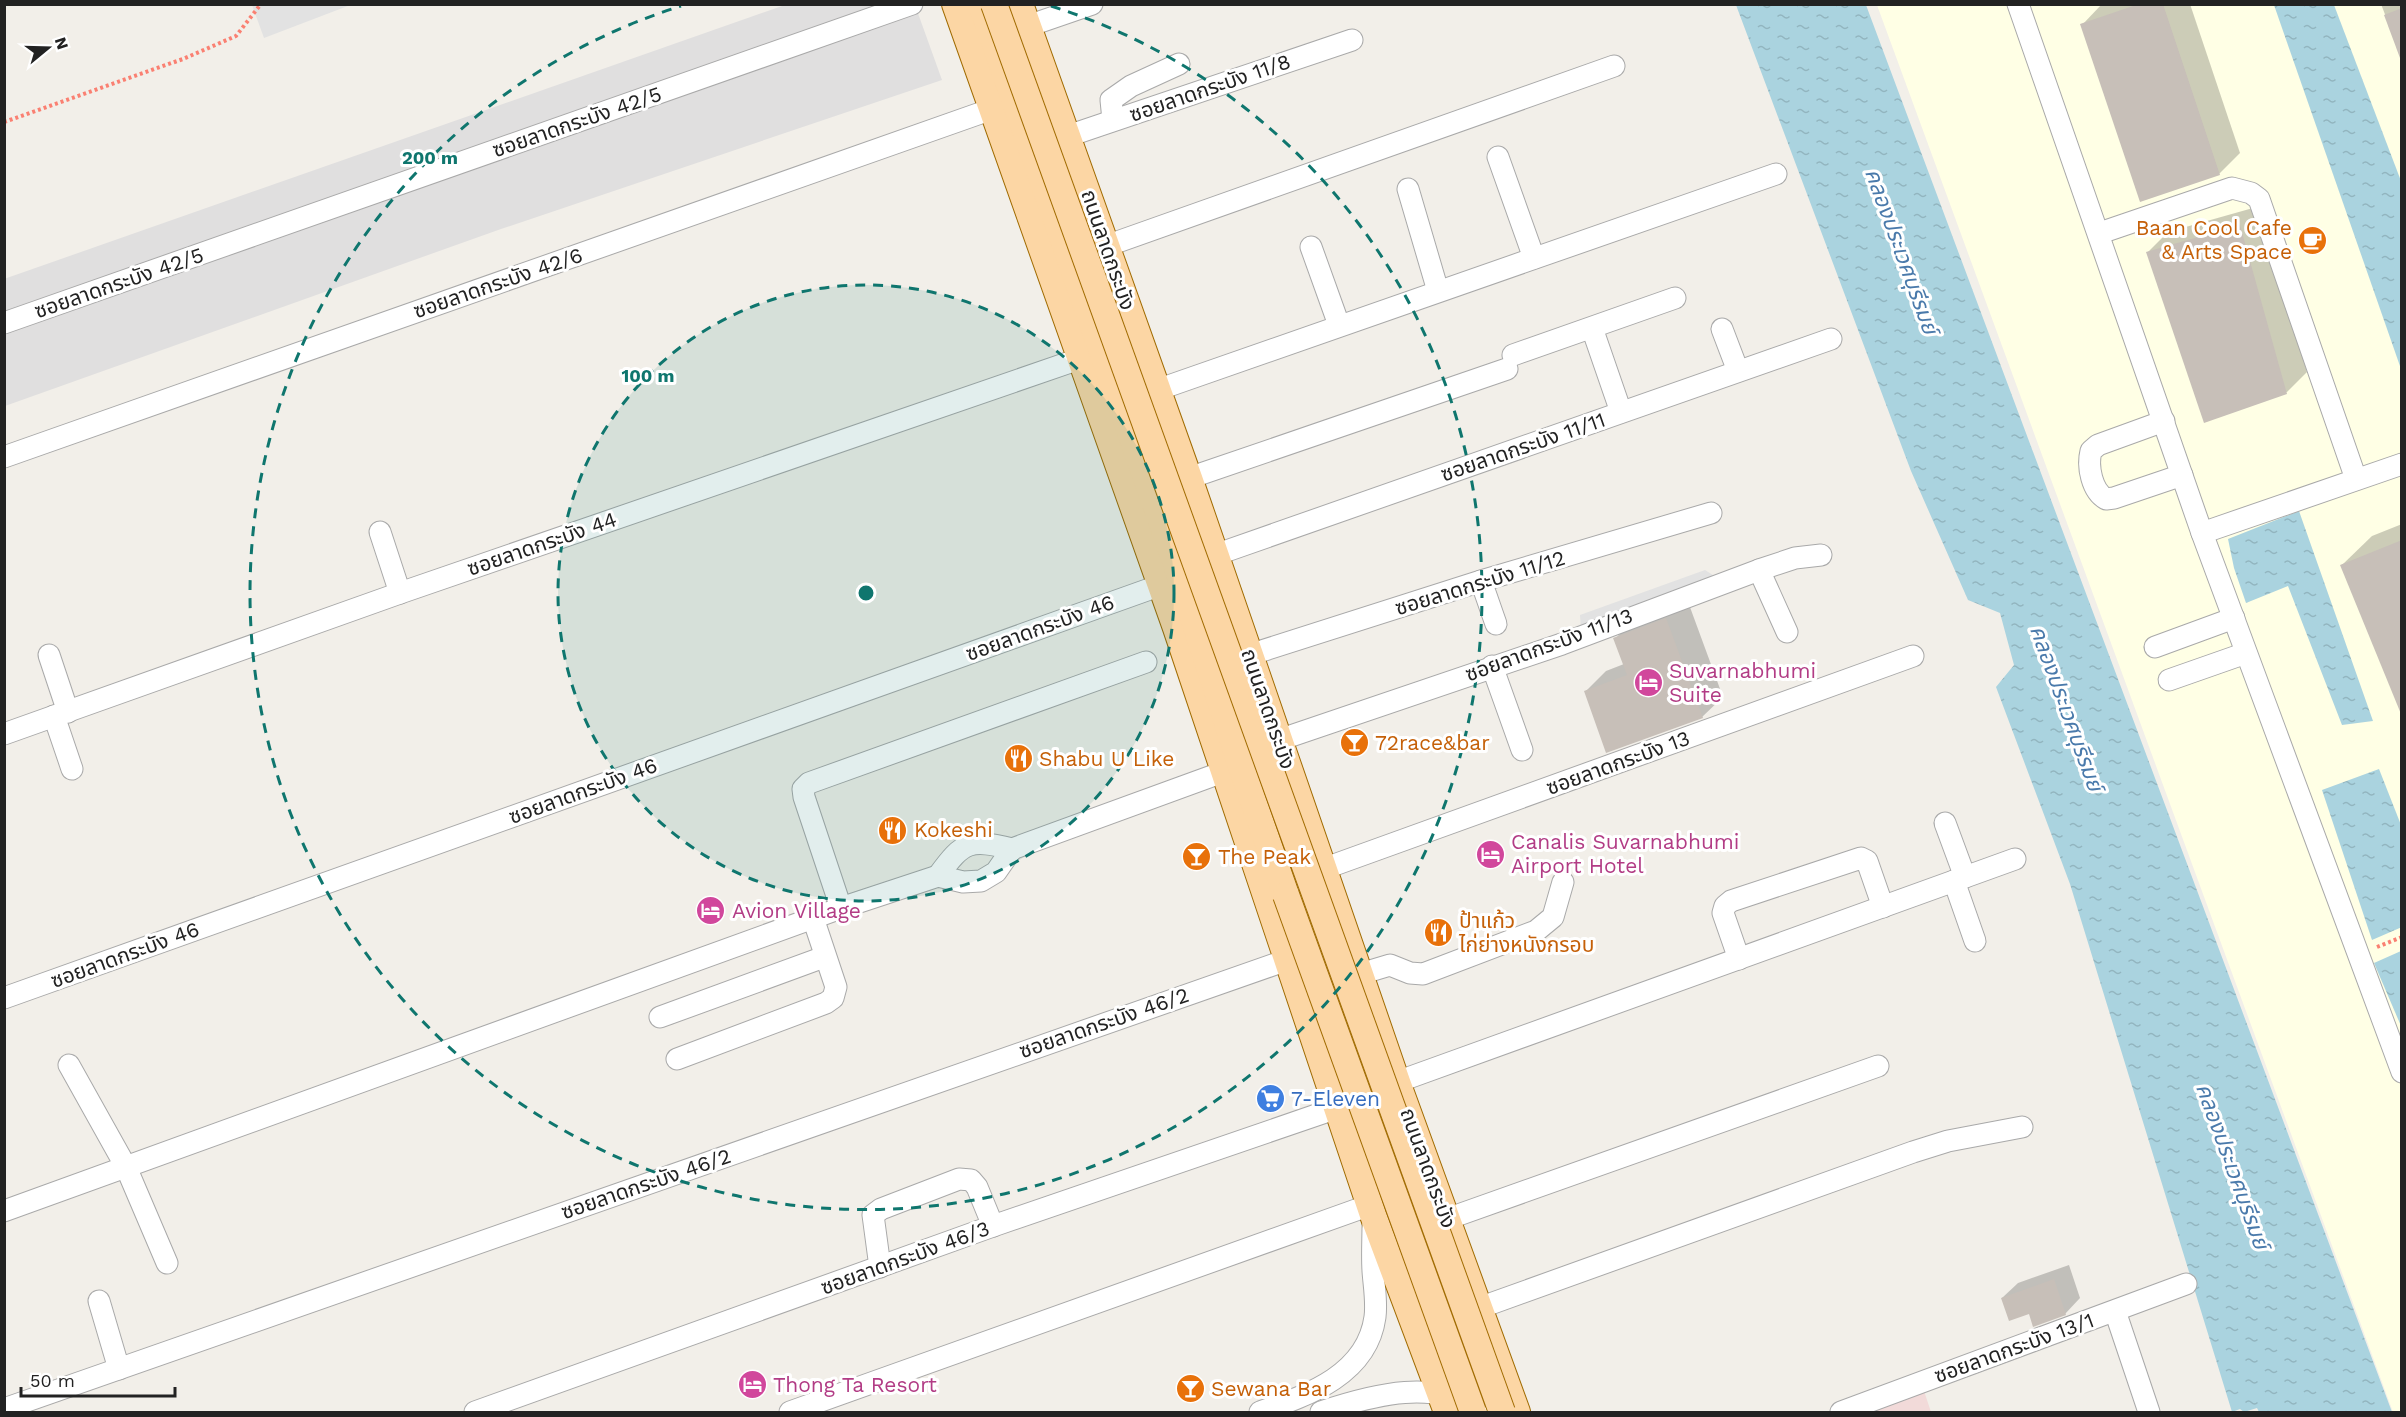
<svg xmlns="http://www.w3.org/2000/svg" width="2406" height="1417" viewBox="0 0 2406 1417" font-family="'Work Sans','Noto Sans Thai',sans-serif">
<defs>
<pattern id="water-ripples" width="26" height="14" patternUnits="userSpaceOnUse" patternTransform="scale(1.5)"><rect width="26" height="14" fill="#aad3df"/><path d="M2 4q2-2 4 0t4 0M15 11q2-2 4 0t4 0" fill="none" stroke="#92b5bf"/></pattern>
</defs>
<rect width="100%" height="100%" fill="#f2efe9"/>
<polygon fill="#e0dfdf" points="785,5 915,5 942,80 501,229 5,406 4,279"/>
<polygon fill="#f2dad9" points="1924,1391 1931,1412 1862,1412"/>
<polygon fill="#ffffe5" points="1877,5 2401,5 2401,1412 2393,1412"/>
<g fill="#e2e2e2">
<polygon points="353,4 264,38 252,5 252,4"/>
<polygon points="1705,570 1719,579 1581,631 1580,615"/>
</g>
<g fill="url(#water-ripples)">
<polygon points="1736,5 1866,5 2392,1412 2259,1412 2257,1408 2244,1412 2240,1409 2232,1412 2070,884 1996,687 2014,665 2000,613 1968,600 1911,471"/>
<polygon points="2274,5 2334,5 2401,181 2401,369"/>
<polygon points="2299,511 2373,721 2342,725 2288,586 2246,603 2234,568 2228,539"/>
<polygon points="2379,769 2401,825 2402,927 2372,940 2322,790"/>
<polygon points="2401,951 2401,1026 2374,963"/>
</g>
<g fill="#0003">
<polygon points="2102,4 2190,4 2240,153 2219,174 2082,25"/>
<polygon points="2381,4 2402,4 2402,59"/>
<polygon points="2260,206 2307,372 2287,392 2205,422 2148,252 2168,232"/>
<polygon points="2402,524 2402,712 2342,565 2372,536"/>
<polygon points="1687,599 1723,697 1702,717 1585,692 1606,671 1624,664 1615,639 1635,618"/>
<polygon points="2069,1265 2080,1298 2065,1314 2002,1298 2018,1283"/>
</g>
<g fill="#c7bfb8">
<polygon points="2139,4 2163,4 2220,175 2140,202 2080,24"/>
<polygon points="2402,8 2402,58 2400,58 2384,15"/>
<polygon points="2240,225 2287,394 2204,423 2146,252"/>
<polygon points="2402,540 2402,714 2401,714 2340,565"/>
<polygon points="1666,618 1703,718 1606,753 1584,691 1627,675 1613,638"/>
<polygon points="2054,1279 2066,1315 2033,1327 2029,1314 2009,1321 2001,1298"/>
</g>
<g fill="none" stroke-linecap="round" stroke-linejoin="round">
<defs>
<g id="minor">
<polyline points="2018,4 2202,533 2402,1072"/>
<polyline points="1028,26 1092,4"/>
<polyline points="1113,120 1111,100 1131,86 1179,64"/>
<polyline points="1068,136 1352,40"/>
<polyline points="1498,157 1534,258"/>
<polyline points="1408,189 1438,291"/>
<polyline points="2100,233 2232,188 2251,193 2259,199 2356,479"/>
<polyline points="1106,246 1614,66"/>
<polyline points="1311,247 1339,325"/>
<polyline points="4,323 912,4"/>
<polyline points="1592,328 1621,412"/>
<polyline points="1722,329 1738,371"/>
<polyline points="1513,355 1675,298"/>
<polyline points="1157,390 1776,174"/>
<path d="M2164,421L2098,445L2091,451C2087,467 2092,491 2106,499L2114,498L2182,475"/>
<polyline points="4,457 992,109"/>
<polyline points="1189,478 1507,369"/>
<polyline points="380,532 400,593"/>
<polyline points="2202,533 2402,464"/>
<polyline points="1215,555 1831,339"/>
<polyline points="1759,570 1787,632"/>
<polyline points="1481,581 1496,624"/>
<polyline points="2155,647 2234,618"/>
<polyline points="49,655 68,712"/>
<polyline points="1249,655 1481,581 1711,513"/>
<polyline points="1492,666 1522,750"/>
<polyline points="2169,680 2246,653"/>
<polyline points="54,716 72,769"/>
<polyline points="4,734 400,593 1082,358"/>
<polyline points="1279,740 1562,644 1759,570 1795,558 1821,555"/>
<polyline points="1945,823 1965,877"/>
<polyline points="1012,849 1223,772"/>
<polyline points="1323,869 1913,656"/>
<path d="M938,876C964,840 970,839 1012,849"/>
<polyline points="1954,881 1975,941"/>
<polyline points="841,908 804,797 803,789 809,783 1146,662"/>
<polyline points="1739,959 1723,913 1725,906 1731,901 1861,858 1867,861 1883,907"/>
<polyline points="1360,974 1390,965 1410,973 1423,974 1536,931 1553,917 1563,882"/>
<polyline points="4,998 1161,585"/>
<polyline points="660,1017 824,957"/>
<polyline points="677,1059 826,1003 833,998 836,987 813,918"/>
<polyline points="69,1065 126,1167 167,1263"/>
<polyline points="1397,1082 2015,859"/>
<polyline points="4,1211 841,908 938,876 963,882 981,881 996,872 1012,849"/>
<polyline points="1447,1219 1878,1066"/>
<polyline points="880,1267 873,1215 881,1209 959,1179 971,1180 977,1187 993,1226"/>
<polyline points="99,1301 119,1369"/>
<polyline points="1479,1308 1913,1152 1948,1141 2022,1127"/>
<polyline points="2115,1311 2149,1412"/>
<polyline points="4,1409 1287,960"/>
<polyline points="475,1412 993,1226 1337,1108"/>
<polyline points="790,1412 1370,1205"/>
<path d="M1260,1412C1308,1395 1367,1375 1375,1317C1377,1302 1374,1286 1373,1271C1372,1255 1373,1240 1373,1224"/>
<path d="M1321,1412C1375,1394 1435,1378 1487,1412"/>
<polyline points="1841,1412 2186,1284"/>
</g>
<g id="major">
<polyline points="955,4 1176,628 1373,1215 1447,1412"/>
<polyline points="981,4 1174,558 1242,769 1286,895"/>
<polyline points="1020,4 1189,478 1397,1082 1517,1412"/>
</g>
</defs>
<use href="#minor" stroke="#a9a9a9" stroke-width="23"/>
<use href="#major" stroke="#a06b00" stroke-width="28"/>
<g stroke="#fa8072" stroke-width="4" stroke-dasharray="3 3" stroke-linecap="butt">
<polyline points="4,122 183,59 236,36 261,4"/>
<polyline points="2377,947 2402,937"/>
</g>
<use href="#minor" stroke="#fff" stroke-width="21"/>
<use href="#major" stroke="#fcd6a4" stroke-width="26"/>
<defs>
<g id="major-bridge">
<polyline points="994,4 1502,1412"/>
<polyline points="1286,895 1473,1412"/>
</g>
</defs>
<use href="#major-bridge" stroke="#a06b00" stroke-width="28" stroke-linecap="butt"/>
<use href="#major-bridge" stroke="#fcd6a4" stroke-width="26"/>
</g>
<circle cx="866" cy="593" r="308" fill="#0f766e" fill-opacity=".12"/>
<g fill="none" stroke="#0f766e" stroke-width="3" stroke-dasharray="10 8">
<circle cx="866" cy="593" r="308"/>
<path d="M1051 6A616 616 0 1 1 681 6"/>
</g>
<defs>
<symbol id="cafe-disc" viewBox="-11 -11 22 22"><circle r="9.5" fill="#e8710a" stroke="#fff"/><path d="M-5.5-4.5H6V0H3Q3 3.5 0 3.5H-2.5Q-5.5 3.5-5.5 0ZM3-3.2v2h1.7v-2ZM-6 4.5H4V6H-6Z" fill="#fff"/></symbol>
<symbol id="hotel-disc" viewBox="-11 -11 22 22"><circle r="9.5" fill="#d1479c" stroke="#fff"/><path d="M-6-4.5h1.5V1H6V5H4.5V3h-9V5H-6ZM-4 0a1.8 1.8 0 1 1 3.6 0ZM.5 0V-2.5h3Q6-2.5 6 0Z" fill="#fff"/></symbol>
<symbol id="bar-disc" viewBox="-11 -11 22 22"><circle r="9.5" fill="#e8710a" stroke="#fff"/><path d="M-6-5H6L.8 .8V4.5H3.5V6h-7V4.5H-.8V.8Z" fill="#fff"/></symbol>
<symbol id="restaurant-disc" viewBox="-11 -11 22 22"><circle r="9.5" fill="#e8710a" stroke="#fff"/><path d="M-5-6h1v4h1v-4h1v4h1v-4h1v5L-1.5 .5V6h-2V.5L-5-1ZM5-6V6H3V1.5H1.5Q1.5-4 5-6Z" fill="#fff"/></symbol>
<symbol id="supermarket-disc" viewBox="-11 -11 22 22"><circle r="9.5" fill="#3f7fe0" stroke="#fff"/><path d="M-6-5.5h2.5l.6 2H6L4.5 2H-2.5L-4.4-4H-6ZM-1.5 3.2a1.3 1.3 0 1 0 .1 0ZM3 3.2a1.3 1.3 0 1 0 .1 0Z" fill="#fff"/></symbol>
</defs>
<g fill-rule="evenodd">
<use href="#cafe-disc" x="2296" y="224" width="33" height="33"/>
<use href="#hotel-disc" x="1632" y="666" width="33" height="33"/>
<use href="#bar-disc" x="1338" y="726" width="33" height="33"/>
<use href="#restaurant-disc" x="1002" y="742" width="33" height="33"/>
<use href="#restaurant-disc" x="876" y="814" width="33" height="33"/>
<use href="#hotel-disc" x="1474" y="838" width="33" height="33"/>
<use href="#bar-disc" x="1180" y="840" width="33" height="33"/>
<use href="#hotel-disc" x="694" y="894" width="33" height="33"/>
<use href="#restaurant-disc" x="1422" y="916" width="33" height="33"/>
<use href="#supermarket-disc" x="1254" y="1082" width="33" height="33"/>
<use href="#hotel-disc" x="736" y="1368" width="33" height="33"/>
<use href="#bar-disc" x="1174" y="1372" width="33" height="33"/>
</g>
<g text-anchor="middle" stroke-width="6" stroke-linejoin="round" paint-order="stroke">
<g font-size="21" fill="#222" stroke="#fff">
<text transform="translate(1210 88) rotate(-19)" y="7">ซอยลาดกระบัง 11/8</text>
<text transform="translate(577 122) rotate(-19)" y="7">ซอยลาดกระบัง 42/5</text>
<text transform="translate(1108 250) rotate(71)" y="7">ถนนลาดกระบัง</text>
<text transform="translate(119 283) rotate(-19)" y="7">ซอยลาดกระบัง 42/5</text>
<text transform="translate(498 283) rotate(-19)" y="7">ซอยลาดกระบัง 42/6</text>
<text transform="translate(1523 447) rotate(-19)" y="7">ซอยลาดกระบัง 11/11</text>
<text transform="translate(542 544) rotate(-19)" y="7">ซอยลาดกระบัง 44</text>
<text transform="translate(1480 583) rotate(-17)" y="7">ซอยลาดกระบัง 11/12</text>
<text transform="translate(1040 628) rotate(-20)" y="7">ซอยลาดกระบัง 46</text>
<text transform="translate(1549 645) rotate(-20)" y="7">ซอยลาดกระบัง 11/13</text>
<text transform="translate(1268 709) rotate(71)" y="7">ถนนลาดกระบัง</text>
<text transform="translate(1618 763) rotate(-20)" y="7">ซอยลาดกระบัง 13</text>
<text transform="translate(583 791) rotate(-20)" y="7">ซอยลาดกระบัง 46</text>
<text transform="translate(125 955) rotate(-20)" y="7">ซอยลาดกระบัง 46</text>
<text transform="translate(1104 1023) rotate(-19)" y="7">ซอยลาดกระบัง 46/2</text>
<text transform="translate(1428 1168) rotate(70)" y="7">ถนนลาดกระบัง</text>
<text transform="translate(646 1184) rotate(-19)" y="7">ซอยลาดกระบัง 46/2</text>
<text transform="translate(905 1258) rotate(-20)" y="7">ซอยลาดกระบัง 46/3</text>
<text transform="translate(2014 1348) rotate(-20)" y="7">ซอยลาดกระบัง 13/1</text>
</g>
<g font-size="21" fill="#c56008" stroke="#fff" text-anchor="start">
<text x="2292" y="235" text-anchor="end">Baan Cool Cafe<tspan x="2292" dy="24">&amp; Arts Space</tspan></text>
<text x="1375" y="750">72race&amp;bar</text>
<text x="1039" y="766">Shabu U Like</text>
<text x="914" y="837">Kokeshi</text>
<text x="1218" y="864">The Peak</text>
<text x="1459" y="928">ป้าแก้ว<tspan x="1459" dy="24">ไก่ย่างหนังกรอบ</tspan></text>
<text x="1211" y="1396">Sewana Bar</text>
</g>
<g font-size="21" fill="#b23c85" stroke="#fff" text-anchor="start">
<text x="1669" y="678">Suvarnabhumi<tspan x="1669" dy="24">Suite</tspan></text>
<text x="1511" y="849">Canalis Suvarnabhumi<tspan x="1511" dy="24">Airport Hotel</tspan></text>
<text x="732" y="918">Avion Village</text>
<text x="773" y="1392">Thong Ta Resort</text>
</g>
<g font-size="21" fill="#366cbe" stroke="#fff" text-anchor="start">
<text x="1291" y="1106">7-Eleven</text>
</g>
<g font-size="22" font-style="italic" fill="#4a7aab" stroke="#fff">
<text transform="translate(1902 251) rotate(70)" y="8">คลองประเวศบุรีรมย์</text>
<text transform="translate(2067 708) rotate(70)" y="8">คลองประเวศบุรีรมย์</text>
<text transform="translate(2233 1166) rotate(70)" y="8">คลองประเวศบุรีรมย์</text>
</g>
</g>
<circle cx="866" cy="593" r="9" fill="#0f766e" stroke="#fff" stroke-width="3"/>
<g font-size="18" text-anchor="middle" font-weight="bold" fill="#0f766e" stroke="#fff" stroke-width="6" stroke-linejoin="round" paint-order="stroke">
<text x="430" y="164">200 m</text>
<text x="648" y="382">100 m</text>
</g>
<rect width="2406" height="1417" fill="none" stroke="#222222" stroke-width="12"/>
<g transform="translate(48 48) rotate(71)" stroke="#ffffff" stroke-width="4.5" paint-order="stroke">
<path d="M0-4.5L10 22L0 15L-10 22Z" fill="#222222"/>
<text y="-9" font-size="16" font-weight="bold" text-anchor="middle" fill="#222222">N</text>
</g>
<path d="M21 1387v9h154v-9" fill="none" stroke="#222222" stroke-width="3"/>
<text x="30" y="1387" font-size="18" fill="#222222" stroke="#ffffff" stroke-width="4.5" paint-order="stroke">50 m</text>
</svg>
